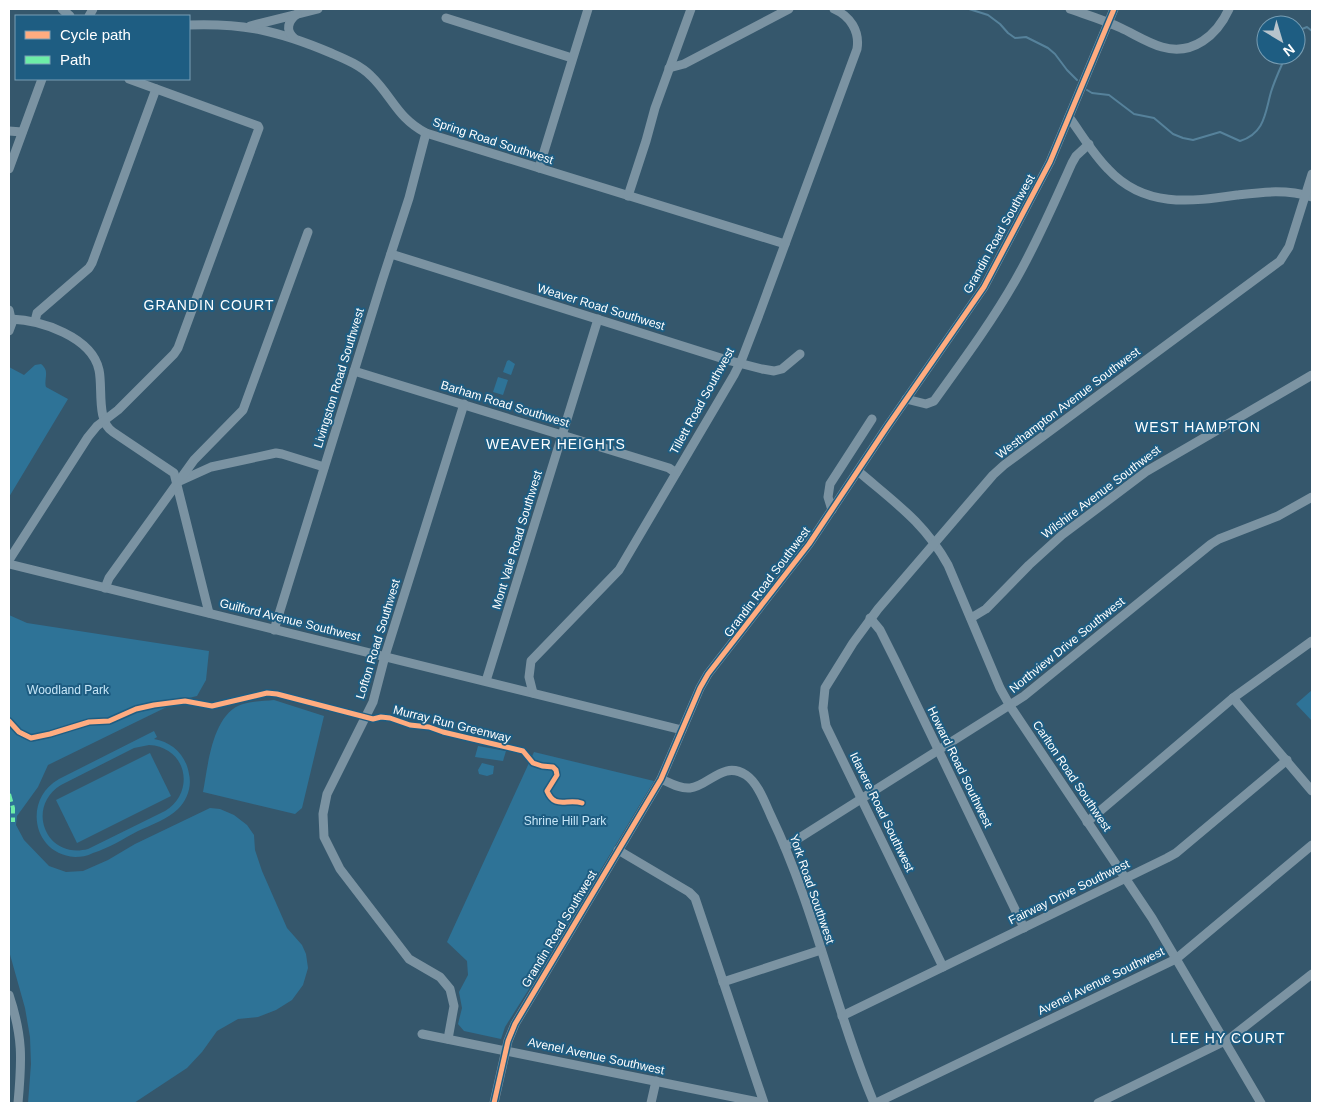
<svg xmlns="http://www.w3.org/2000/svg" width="1321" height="1112" viewBox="0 0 1321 1112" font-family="Helvetica,sans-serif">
<rect width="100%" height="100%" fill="#35576c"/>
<g fill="#2e7397" fill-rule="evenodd">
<polygon points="509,360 515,364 511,375 503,372 507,361"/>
<path d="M41,364C50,371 44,378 46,387L68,399L9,497V367L24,375L35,365Z"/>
<polygon points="498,377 508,380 503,395 493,392"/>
<polygon points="9,615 27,623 209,651 206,680 197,696 181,700 48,765 38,787 17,816 16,825 24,840 49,866 66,872 83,871 108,860 135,844 210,808 220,809 234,815 247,825 254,835 255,850 262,871 287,928 302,945 306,954 308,968 303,985 292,1000 276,1010 258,1017 238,1019 217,1031 202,1052 187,1068 134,1103 28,1103 31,1064 30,1037 25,1008 9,951"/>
<polygon points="1312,690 1312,721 1296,704"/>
<path d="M274,700L324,716L302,808L295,814L203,792C208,766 212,713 243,704C253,701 264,701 274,700Z"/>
<path d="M154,731L157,737L154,739C172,742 186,755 189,774C192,787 187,800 178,809C168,819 151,825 138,831C123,839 109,848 93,853C87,856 81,857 75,857C32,854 23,799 59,779ZM149,745C187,747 196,792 165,811L88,849C46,860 25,807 61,785L134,748Z"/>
<polygon points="478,746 506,751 503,761 475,757"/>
<polygon points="534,752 654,781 534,981 505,1027 501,1039 464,1031 458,1024 462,1008 459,992 468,975 467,961 447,942"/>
<polygon points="150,753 171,796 77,843 56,800"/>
<polygon points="482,763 494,766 493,774 487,776 479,774 478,770"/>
</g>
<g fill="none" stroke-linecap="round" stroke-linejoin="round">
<g stroke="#56829b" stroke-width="2">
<polyline points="969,9 988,15 1000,24 1008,33 1015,38 1026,37 1048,48 1055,54 1067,70 1077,80"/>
<polyline points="1296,36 1302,29 1307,27 1312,31"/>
<path d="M1087,90L1092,93L1109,95L1134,114L1154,118L1173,134L1183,138L1193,140L1220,132L1240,141C1265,133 1265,113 1271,92C1275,79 1281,67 1286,55"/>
</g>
<g stroke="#7b93a2" stroke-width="9">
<polyline points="62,9 70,16"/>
<path d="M1070,9C1087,15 1104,20 1121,28C1134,34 1148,43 1162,47C1193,56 1217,35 1229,9"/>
<polyline points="89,16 93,9"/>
<polyline points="446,18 572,58"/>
<path d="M189,25C245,23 279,31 331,53C345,59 360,65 371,76C392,96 397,118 426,133L785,244"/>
<polyline points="250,26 318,9"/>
<path d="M294,38C285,30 288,21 297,14"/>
<polyline points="669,68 684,64 789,9"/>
<path d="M1069,117C1082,135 1093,154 1108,169C1144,208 1190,202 1237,195C1263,192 1286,189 1312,197"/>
<polyline points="9,131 22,132"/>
<polyline points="539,168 588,9"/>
<polyline points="9,169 42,79"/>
<polyline points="628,196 646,141 655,108 691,9"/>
<polyline points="391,254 727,360 762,369 774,371 782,369 800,354"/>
<polyline points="9,310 12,323 9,331"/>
<path d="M11,319C41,320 92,337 99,370C103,388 96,421 113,432L174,473L209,613"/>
<polyline points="35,321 37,313 89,268 92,263 156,89"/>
<polyline points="354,371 669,468 676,473"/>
<path d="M906,399L926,404L934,401C962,362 991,323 1015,281C1037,243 1054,203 1072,163L1076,156L1089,144"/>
<path d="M858,471C894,502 924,522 948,565L1000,688L1010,706L1152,918L1261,1103"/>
<polyline points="180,481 211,467 276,453 282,454 324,467"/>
<polyline points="832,510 828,497 830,484 872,419"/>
<polyline points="9,560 88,437 97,426 118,410 174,354 178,348 259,128 258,126 129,79"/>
<polyline points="9,564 682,730"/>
<polyline points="105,588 109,578 194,460 243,410 308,232"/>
<polyline points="870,618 880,630 897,664 1024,928"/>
<polyline points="971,618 986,609 1029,565 1062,535 1147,471 1312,375"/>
<polyline points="274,630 382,281 409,198 426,133"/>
<polyline points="486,681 598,319"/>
<path d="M533,693L529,677L531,661L619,570L734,375L742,359L760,312L857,49C860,31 850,16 834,9"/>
<polyline points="1233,698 1312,791"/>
<path d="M661,779C670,783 680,789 690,788C709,786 723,760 746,775C758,783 765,803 771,816C815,908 835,1010 874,1103"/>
<polyline points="1087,822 1233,698 1312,641"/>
<polyline points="785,847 1024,696 1211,544 1219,539 1278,516 1312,497"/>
<polyline points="618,850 689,892 695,898 764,1103"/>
<polyline points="943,967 826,726 823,708 825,688 853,643 878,609 993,475 1004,465 1280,261 1289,247 1312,174"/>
<polyline points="723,982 821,950"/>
<path d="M9,995C23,1037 22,1059 18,1103"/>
<polyline points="842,1016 1167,858 1176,853 1287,760"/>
<polyline points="422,1034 763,1103"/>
<polyline points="448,1039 454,1006 450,989 440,977 409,959 340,869 324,837 323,814 327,794 373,702 385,656 464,404"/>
<polyline points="494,1103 508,1041 515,1024 661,779 700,688 708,674 809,544 887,427 984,287 1050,162 1114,9"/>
<polyline points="651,1103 656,1081"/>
<polyline points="876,1103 1176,959 1312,845"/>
<polyline points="1098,1103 1229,1039 1312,974"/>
</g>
<polyline stroke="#6deda7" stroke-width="4" stroke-dasharray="8 4" stroke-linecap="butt" points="9,794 13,808 13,822"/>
<defs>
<g id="cycleway">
<path d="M9,721L19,732L31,738L50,734L89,722L109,721L136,709L154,705L185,701L212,706L267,693L277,694L373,719L381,717L390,718L410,725L429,727L443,732L523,751L533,763L542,766L553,767L556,770L557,775L547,791C555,810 567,798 582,803"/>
<polyline points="494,1103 508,1041 515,1024 661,779 700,688 708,674 809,544 887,427 984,287 1050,162 1114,9"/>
</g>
</defs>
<use href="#cycleway" stroke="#1e5d82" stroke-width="8"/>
<use href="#cycleway" stroke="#ffac80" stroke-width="5"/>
</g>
<g text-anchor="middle" stroke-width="4" stroke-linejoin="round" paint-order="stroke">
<g font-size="12" fill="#fff" stroke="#1e5d82">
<text transform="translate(493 141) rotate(18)" y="4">Spring Road Southwest</text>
<text transform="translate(999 234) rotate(-61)" y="4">Grandin Road Southwest</text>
<text transform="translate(601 307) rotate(17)" y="4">Weaver Road Southwest</text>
<text transform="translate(339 378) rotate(-73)" y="4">Livingston Road Southwest</text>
<text transform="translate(702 401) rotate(-61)" y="4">Tillett Road Southwest</text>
<text transform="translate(1068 403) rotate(-37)" y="4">Westhampton Avenue Southwest</text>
<text transform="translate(505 404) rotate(17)" y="4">Barham Road Southwest</text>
<text transform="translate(1101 492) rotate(-37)" y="4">Wilshire Avenue Southwest</text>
<text transform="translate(517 540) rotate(-73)" y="4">Mont Vale Road Southwest</text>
<text transform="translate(767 582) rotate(-53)" y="4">Grandin Road Southwest</text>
<text transform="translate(290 620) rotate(14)" y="4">Guilford Avenue Southwest</text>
<text transform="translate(378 639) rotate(-73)" y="4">Lofton Road Southwest</text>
<text transform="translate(1067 645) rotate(-39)" y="4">Northview Drive Southwest</text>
<text transform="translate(452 724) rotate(14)" y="4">Murray Run Greenway</text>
<text transform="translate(960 767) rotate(64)" y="4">Howard Road Southwest</text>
<text transform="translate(1072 776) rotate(56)" y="4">Carlton Road Southwest</text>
<text transform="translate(882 812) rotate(64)" y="4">Idavere Road Southwest</text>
<text transform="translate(812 889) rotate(71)" y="4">York Road Southwest</text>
<text transform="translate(1069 892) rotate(-26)" y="4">Fairway Drive Southwest</text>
<text transform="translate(559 929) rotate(-59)" y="4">Grandin Road Southwest</text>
<text transform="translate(1101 981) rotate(-26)" y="4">Avenel Avenue Southwest</text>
<text transform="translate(596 1056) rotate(12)" y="4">Avenel Avenue Southwest</text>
</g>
<g font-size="12" fill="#c7e6f7" stroke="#1e5d82">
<text x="68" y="694">Woodland Park</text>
<text x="565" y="825">Shrine Hill Park</text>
</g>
<g font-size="14" letter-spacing="1" fill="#fff" stroke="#1e5d82">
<text x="209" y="310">GRANDIN COURT</text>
<text x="1198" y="432">WEST HAMPTON</text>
<text x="556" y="449">WEAVER HEIGHTS</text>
<text x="1228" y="1043">LEE HY COURT</text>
</g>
</g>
<rect width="1321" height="1112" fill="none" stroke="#ffffff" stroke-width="20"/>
<rect x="15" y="15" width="175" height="65" fill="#1e5d82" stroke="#789eb4"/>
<rect x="25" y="31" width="25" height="8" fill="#ffac80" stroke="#789eb4"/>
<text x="60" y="40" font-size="15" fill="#ffffff">Cycle path</text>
<rect x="25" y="56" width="25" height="8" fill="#6deda7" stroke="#789eb4"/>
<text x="60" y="65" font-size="15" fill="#ffffff">Path</text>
<g transform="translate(1281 40) rotate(142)"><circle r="24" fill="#1e5d82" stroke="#789eb4"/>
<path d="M0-4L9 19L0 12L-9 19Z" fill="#b8c4cc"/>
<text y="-8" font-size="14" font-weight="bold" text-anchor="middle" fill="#ffffff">N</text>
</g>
</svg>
